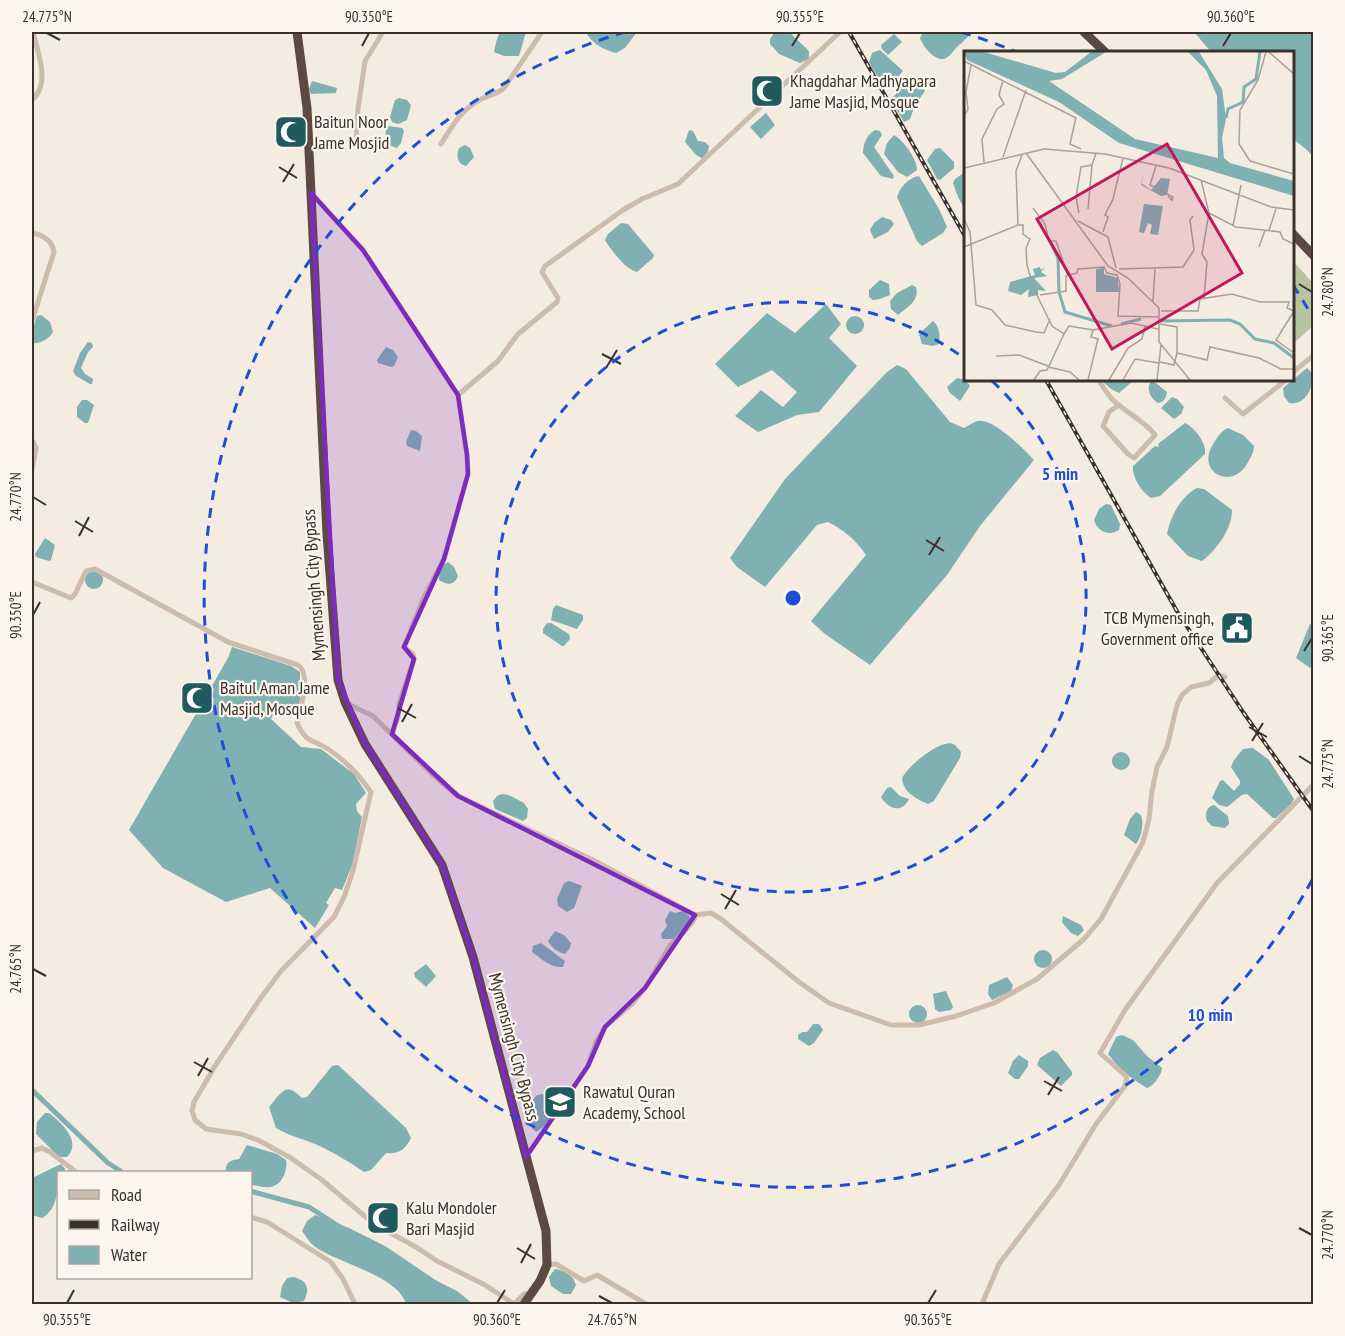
<svg xmlns="http://www.w3.org/2000/svg" width="1345" height="1336" viewBox="0 0 1345 1336" font-family="'PT Sans Narrow',sans-serif">
<rect width="100%" height="100%" fill="#f4ebe1"/>
<polygon fill="#b8c4a0" points="1293,261 1313,283 1314,325 1293,344"/>
<g fill="#7fb0b2">
<path d="M500,32H526L519,56H504L494,52C495,45 497,38 500,32Z"/>
<path d="M586,32H637L625,48L616,53C604,50 591,43 586,32Z"/>
<polygon points="775,32 789,32 807,49 809,52 809,59 800,63 779,54 770,44 770,39"/>
<path d="M923,32H971C967,38 964,41 958,46C954,50 949,58 944,59C933,60 923,46 920,38Z"/>
<polygon points="1194,32 1312,32 1314,34 1313,157 1307,150 1293,139 1292,52 1211,52"/>
<polygon points="894,34 902,42 888,55 882,49 881,45"/>
<polygon points="880,50 903,71 887,89 884,88 869,62 872,53"/>
<polygon points="910,80 923,88 925,91 915,105 910,119 904,122 892,102 892,98"/>
<polygon points="312,81 337,88 336,93 311,94 309,89"/>
<polygon points="399,98 407,100 411,105 407,120 398,124 392,122 390,117 395,100"/>
<polygon points="766,113 775,125 761,139 750,127"/>
<polygon points="389,126 402,128 404,131 401,143 397,148 389,145 385,141 386,130"/>
<polygon points="689,130 693,131 698,141 705,142 709,146 708,152 702,158 696,155 685,142"/>
<path d="M875,130L880,131L882,135L874,147L894,176L893,179L881,176L863,153C863,143 867,135 875,130Z"/>
<path d="M894,135C904,141 917,159 917,170L907,177L898,172L884,154L887,143Z"/>
<path d="M465,145L470,148L474,157L466,166C457,164 456,156 459,148Z"/>
<polygon points="940,148 954,162 954,168 940,180 937,179 927,160 935,149"/>
<polygon points="965,172 965,210 958,197 953,183 955,179"/>
<path d="M919,176L939,209L947,227L943,233L922,246L917,241L897,197C900,187 908,178 919,176Z"/>
<polygon points="882,217 891,220 894,224 888,232 874,239 870,230 874,223"/>
<path d="M621,223L628,224L654,255L653,258L637,272C625,269 612,251 605,240L608,234Z"/>
<polygon points="880,280 889,284 890,295 880,299 873,300 869,297 869,290"/>
<path d="M912,285L916,287C920,301 906,308 898,315L891,309L890,301L897,293Z"/>
<polygon points="826,304 841,324 829,338 857,366 819,412 797,415 758,432 735,416 761,390 783,407 797,392 772,370 738,387 715,364 767,313 795,333"/>
<path d="M41,315L50,322L53,332C49,339 40,344 32,343V331L37,316Z"/>
<circle cx="855" cy="325" r="9"/>
<path d="M933,321C940,326 940,337 939,344L933,346L922,344L919,334Z"/>
<polygon points="88,342 92,343 93,347 88,352 81,368 85,374 93,379 92,384 90,384 76,376 73,371 80,353"/>
<polygon points="386,347 393,350 398,357 394,366 391,367 378,363 377,360"/>
<path d="M897,365L906,369L950,422L964,428C968,426 973,422 978,421C993,418 1024,449 1034,460L980,526L947,575L870,665L825,634L811,621L866,555C856,540 844,530 828,522L817,525L765,587L737,567L730,558L785,479L887,372Z"/>
<path d="M1307,368L1313,374C1314,387 1305,406 1289,403L1284,396L1283,388Z"/>
<polygon points="957,378 966,380 970,386 960,401 950,393 947,387"/>
<polygon points="1101,380 1134,380 1119,393 1111,389"/>
<path d="M1152,380L1167,392C1166,398 1164,402 1158,403C1150,398 1145,388 1152,380Z"/>
<polygon points="1172,397 1177,399 1184,407 1181,414 1174,419 1161,408"/>
<polygon points="82,400 87,400 94,405 88,423 85,423 77,417 77,407"/>
<path d="M1185,423C1194,427 1207,443 1205,454L1160,496L1151,498C1142,492 1132,478 1133,466L1155,446L1159,447L1158,444Z"/>
<path d="M1228,428L1243,435L1254,446C1254,453 1250,458 1247,464C1232,490 1197,473 1212,446C1216,439 1221,431 1228,428Z"/>
<polygon points="411,430 416,431 422,436 420,451 407,446 406,442"/>
<path d="M1197,488L1204,489L1232,510C1232,529 1217,549 1202,561L1188,556L1167,534C1170,517 1181,496 1197,488Z"/>
<path d="M1106,504L1111,505L1120,524L1119,530C1109,537 1097,531 1094,520L1099,509Z"/>
<polygon points="45,538 55,545 51,560 49,561 36,557 35,554"/>
<path d="M448,562L454,567L458,576C454,586 447,585 439,580C439,573 441,565 448,562Z"/>
<circle cx="94" cy="580" r="9"/>
<polygon points="556,605 583,615 583,620 577,629 551,620 553,609"/>
<polygon points="547,623 551,623 569,634 570,639 564,646 562,646 543,633 543,629"/>
<polygon points="1310,624 1313,624 1314,663 1310,668 1296,658"/>
<polygon points="232,647 291,666 300,672 300,700 296,713 273,715 271,719 301,747 321,749 354,774 366,793 356,804 357,811 362,817 353,863 342,890 335,888 326,903 329,905 315,928 270,888 226,902 163,868 129,830 228,658"/>
<path d="M950,743L955,745L961,752L960,758L934,801L928,804C916,799 903,792 902,778C909,765 935,744 950,743Z"/>
<polygon points="1253,748 1269,760 1294,799 1291,804 1276,818 1273,818 1247,794 1242,795 1227,807 1219,805 1212,798 1220,781 1223,780 1234,791 1240,784 1240,781 1231,767 1234,760 1243,749"/>
<circle cx="1121" cy="761" r="9"/>
<path d="M891,787L900,796L909,799C902,814 888,809 881,797L887,788Z"/>
<path d="M502,794C510,794 517,800 524,803L528,809L527,818L523,821L495,809L493,801L497,796Z"/>
<path d="M1214,805L1228,816L1229,824L1225,828L1212,826L1207,821C1204,814 1207,806 1214,805Z"/>
<path d="M1136,812L1141,815C1144,823 1142,836 1136,844L1124,835L1130,819Z"/>
<polygon points="569,881 582,886 574,908 567,912 558,906 557,899 564,883"/>
<polygon points="670,911 675,913 683,911 691,918 691,923 674,939 662,939 661,934 667,926 665,920"/>
<polygon points="1063,916 1081,925 1084,930 1078,936 1071,933 1062,922"/>
<path d="M555,931L564,935L571,943L570,948L565,954C557,952 552,948 548,941Z"/>
<path d="M541,943L565,961L563,967C550,968 542,959 532,952L533,946Z"/>
<circle cx="1043" cy="959" r="9"/>
<polygon points="426,964 436,976 426,987 415,977 414,973"/>
<polygon points="1007,977 1013,985 1011,991 992,1000 988,994 989,985"/>
<polygon points="946,991 953,1007 951,1010 939,1012 935,1009 933,994"/>
<circle cx="918" cy="1014" r="9"/>
<polygon points="813,1024 819,1024 823,1030 814,1043 809,1046 798,1039 798,1035 802,1032 807,1032"/>
<path d="M1122,1035L1133,1040L1147,1056L1162,1068C1162,1074 1153,1087 1147,1088C1133,1080 1117,1067 1108,1054L1116,1037Z"/>
<polygon points="1053,1050 1057,1052 1072,1072 1072,1075 1061,1086 1037,1065 1040,1058"/>
<polygon points="1019,1055 1028,1061 1028,1066 1019,1079 1015,1079 1008,1073 1013,1061"/>
<path d="M338,1065L406,1128L411,1138C405,1150 399,1154 386,1153L371,1170L364,1172C348,1161 333,1152 315,1144C301,1138 289,1136 276,1128L269,1107C282,1092 285,1081 302,1098L307,1097L332,1066Z"/>
<path d="M543,1094L555,1103C556,1114 546,1126 536,1132L532,1128L527,1107L537,1095Z"/>
<path d="M45,1113H49C62,1123 82,1142 67,1157H59L36,1134L37,1122Z"/>
<path d="M247,1145L277,1154L286,1160C288,1170 282,1186 270,1187C264,1188 256,1185 251,1185L250,1172H226C225,1163 230,1160 239,1159Z"/>
<path d="M61,1164L65,1169L64,1172H58C58,1189 58,1209 42,1218L32,1215V1178Z"/>
<path d="M315,1215L349,1228L385,1246L437,1281L457,1291L473,1304H406C398,1275 336,1263 314,1246C309,1242 306,1236 302,1231L307,1221Z"/>
<path d="M555,1269C565,1271 573,1275 576,1285L571,1294H563L551,1286L549,1277Z"/>
<path d="M293,1277C306,1280 311,1287 304,1301L293,1303L280,1297L282,1286L287,1278Z"/>
</g>
<g fill="none" stroke-linecap="round" stroke-linejoin="round">
<g stroke="#7fb0b2" stroke-width="5">
<polyline points="32,1090 108,1163 122,1172"/>
<polyline points="250,1191 309,1207 340,1227"/>
</g>
<g stroke="#cdbbac" stroke-width="5">
<path d="M32,100C51,84 38,53 33,32"/>
<polyline points="356,141 358,109 365,61 383,32"/>
<path d="M441,144C451,128 461,110 478,101C487,95 496,95 504,88L542,32"/>
<polyline points="312,194 363,250 458,395 467,455 468,474 444,559 424,597 404,647 413,654 414,659 399,704 398,718 392,734"/>
<path d="M32,233C43,235 52,240 54,252L32,321"/>
<polyline points="1292,373 1314,355"/>
<path d="M1098,380C1103,386 1107,394 1113,400C1126,413 1144,420 1155,435L1134,458L1128,454L1103,426L1109,412L1119,405"/>
<polyline points="458,395 498,361 518,334 557,302 558,298 542,272 545,266 623,210 642,199 678,184 840,32"/>
<polyline points="1225,398 1243,414 1286,380"/>
<polyline points="32,440 36,448 32,470"/>
<path d="M32,582L71,598L75,594L86,571L95,569L228,642L298,665C312,674 300,710 297,723C307,744 311,738 328,749C345,760 359,775 371,792L353,871L344,897L334,917L281,971L260,999L215,1066L194,1102L192,1111L195,1120L206,1129L241,1134L258,1140L291,1158L322,1180L374,1224L416,1247L437,1261L485,1285L514,1304L524,1294L531,1293"/>
<polyline points="346,703 373,716 434,776 458,796 593,860 695,915 711,913 721,919 799,982 829,1003 891,1025 919,1025 956,1016 994,1003 1037,979 1084,939 1101,919 1143,842 1149,819 1152,791 1157,767 1167,747 1177,705 1182,695 1191,687 1209,683 1219,675 1225,677"/>
<polyline points="32,1151 42,1148 50,1152 76,1172"/>
<polyline points="526,1157 588,1066 596,1042 605,1027 633,1003 645,988 671,944 686,930 694,920 695,915"/>
<polyline points="250,1217 267,1222 331,1262 343,1279 355,1304"/>
<polyline points="547,1265 556,1264 584,1281 597,1275 646,1304"/>
<polyline points="982,1304 999,1264 1059,1185 1096,1124 1125,1086 1127,1077 1100,1053 1125,1010 1217,883 1314,784"/>
</g>
<g stroke="#5c4a42" stroke-width="9">
<polyline points="297,32 307,108 327,534 338,680 345,702 365,744 442,865 473,957 546,1231 547,1265 540,1281 524,1304"/>
<polyline points="1084,32 1105,52"/>
<polyline points="1292,233 1314,256"/>
</g>
<defs>
<g id="rail">
<polyline points="849,32 966,238"/>
<polyline points="1046,380 1178,613 1243,712 1314,812"/>
</g>
</defs>
<use href="#rail" stroke="#3b302b" stroke-width="4"/>
<use href="#rail" stroke="#fbf5ee" stroke-width="1.5" stroke-dasharray="4.5" stroke-linecap="butt"/>
</g>
<path fill="#7b2cbf" fill-opacity="0.2" stroke="#7b2cbf" stroke-width="4.5" stroke-linejoin="round" d="M311,193L363,250L458,395L467,455L468,474L444,559L404,647L414,659L392,734L458,796L695,915L645,988L605,1027L588,1066L526,1157L473,957L442,865L365,744L338,680Z"/>
<path fill="none" stroke="#3b302b" stroke-width="2" d="M47,33L60,40M362,46L369,33M792,46L800,33M1223,46L1231,33M279,167L297,178M283,182L294,164M1299,284L1312,292M602,354L621,364M606,368L617,350M33,497L46,505M75,521L93,532M79,536L89,517M926,540L944,551M929,555L940,537M33,615L40,602M1304,651L1312,638M398,708L416,718M402,722L412,704M1249,727L1267,737M1252,741L1263,723M1299,756L1312,764M721,894L739,905M725,909L736,890M33,969L46,976M194,1062L212,1072M198,1076L208,1058M1044,1081L1062,1091M1048,1095L1059,1077M1299,1228L1312,1235M517,1248L535,1259M521,1263L531,1244M599,1296L612,1303M67,1303L74,1290M497,1303L505,1290M928,1303L936,1290"/>
<g fill="none" stroke="#1d4ed8" stroke-width="3" stroke-dasharray="10 8">
<path d="M992 381A295 295 0 1 1 964 358"/>
<path d="M1312 880A590 590 0 1 1 625 32M961 32A590 590 0 0 1 1014 51M1293 285A590 590 0 0 1 1312 316"/>
</g>
<defs>
<symbol id="mosque-square" viewBox="-11 -11 22 22"><rect x="-9" y="-9" width="18" height="18" rx="4" fill="#1f5a5e" stroke="#fbf5ee"/><path d="M3.5-4.9A6 6 0 1 0 3.5 4.9A5 5 0 1 1 3.5-4.9Z" fill="#fff"/></symbol>
<symbol id="civic-square" viewBox="-11 -11 22 22"><rect x="-9" y="-9" width="18" height="18" rx="4" fill="#1f5a5e" stroke="#fbf5ee"/><path d="M-.6-6.5H3V-4.5H.6V-3L4-1V1h2V6H-6V1h2V-1L-.6-3ZM-1.2 2.5V6h2.4V2.5Z" fill="#fff"/></symbol>
<symbol id="school-square" viewBox="-11 -11 22 22"><rect x="-9" y="-9" width="18" height="18" rx="4" fill="#1f5a5e" stroke="#fbf5ee"/><path d="M0-5L7-2L0 1L-7-2ZM-4 1L0 2.5L4 1V4Q0 6-4 4Z" fill="#fff"/></symbol>
</defs>
<g fill-rule="evenodd">
<use href="#mosque-square" x="748" y="72" width="38" height="38"/>
<use href="#mosque-square" x="272" y="113" width="38" height="38"/>
<use href="#civic-square" x="1218" y="609" width="38" height="38"/>
<use href="#mosque-square" x="178" y="679" width="38" height="38"/>
<use href="#school-square" x="541" y="1083" width="38" height="38"/>
<use href="#mosque-square" x="364" y="1199" width="38" height="38"/>
</g>
<g text-anchor="middle" stroke-width="4.5" stroke-linejoin="round" paint-order="stroke">
<g font-size="18" fill="#3b302b" stroke="#fbf5ee" text-anchor="start">
<text x="790" y="87">Khagdahar Madhyapara<tspan x="790" dy="21">Jame Masjid, Mosque</tspan></text>
<text x="314" y="128">Baitun Noor<tspan x="314" dy="21">Jame Mosjid</tspan></text>
<text x="1214" y="624" text-anchor="end">TCB Mymensingh,<tspan x="1214" dy="21">Government office</tspan></text>
<text x="220" y="694">Baitul Aman Jame<tspan x="220" dy="21">Masjid, Mosque</tspan></text>
<text x="583" y="1098">Rawatul Quran<tspan x="583" dy="21">Academy, School</tspan></text>
<text x="406" y="1214">Kalu Mondoler<tspan x="406" dy="21">Bari Masjid</tspan></text>
</g>
<g font-size="18" fill="#3b302b" stroke="#fbf5ee">
<text transform="translate(314 585) rotate(-94)" y="6">Mymensingh City Bypass</text>
<text transform="translate(514 1047) rotate(75)" y="6">Mymensingh City Bypass</text>
</g>
</g>
<g transform="translate(964 51)">
<rect width="330" height="330" fill="#f4ebe1"/>
<path d="M0,1H20L92,22L101,21L127,1H142L98,28L85,30L171,88L254,107L253,45L242,19L224,1H235L258,38L262,68L258,87L260,107L266,112L330,130V145L155,92L95,51L3,9ZM180,120L177,132L187,139L197,127L206,128L203,144L197,145L177,134ZM180,153L199,155L194,184L186,183L188,174L184,172L180,182L175,181ZM76,216L77,219L81,216L77,221L83,225L70,227L82,240L74,239V244L64,246L65,238L57,244L44,240L46,231L71,224L69,218ZM140,217V223L154,227L155,241H132V218Z" fill="#7fb0b2"/>
<path fill="none" stroke="#7fb0b2" stroke-width="3" d="M262,67L264,58L279,51L280,36L292,28L296,1M86,190L94,207L95,241L101,261L148,275M195,270L266,269L276,273L291,288L310,292L330,307M157,273L177,268"/>
<path fill="none" stroke="#aaa098" stroke-width="1.5" d="M302,1L294,29L276,59L275,93L286,110L330,123M305,1L330,23M0,10L112,67M0,65L4,58L2,41L7,14M112,66L106,93L117,98M62,102L144,215L164,227L195,257V291L226,329M39,106L62,39M20,111L18,88L33,58L40,53L35,44L39,29M192,115L186,134L209,146L208,149L204,145M0,117L80,98L141,103L205,117L307,156L330,159M237,129L245,162L238,203L243,211L240,247M69,157L81,173L85,190H92L104,225M124,158L128,114M115,162L112,146L117,116L128,114L132,102M245,162L272,176L316,181L319,188L330,193M0,168L6,181L12,254L28,259L41,274L72,281L80,282L86,268M114,170L144,186L152,217M54,174H59V183L66,188L62,197L63,214L70,238L88,275L100,283L83,319L76,320L70,329M269,175L277,134M305,179L312,158M139,181L144,166L141,164L149,148L159,107M0,196L54,174L52,120L58,104M295,196L301,179M155,218L219,216L230,199L226,169L229,165M76,244L102,240V225L113,222L114,218L140,216L143,222L153,224L156,233L154,265L194,266M189,250L191,218M197,260H234L236,248L268,243L296,251H325L323,257L330,260M330,260L312,289L330,302M196,273L213,276V303M100,283L105,275L129,279M32,305L55,304L84,315M196,311L210,314L213,302L243,309L246,296L295,307L317,318H330M84,316L106,321L115,329M124,329L134,288L127,286L129,279L167,272L194,278M145,329L164,297L178,288L181,275M159,329L171,308L195,312M193,329L197,294"/>
<path fill="#c2185b" fill-opacity="0.15" stroke="#c2185b" stroke-width="3" d="M203,93L278,222L148,298L73,168Z"/>
<rect width="330" height="330" fill="none" stroke="#3b302b" stroke-width="3"/>
</g>
<circle cx="793" cy="598" r="9" fill="#1d4ed8" stroke="#fbf5ee" stroke-width="3"/>
<g font-size="18" text-anchor="middle" font-weight="bold" fill="#1d4ed8" stroke="#fbf5ee" stroke-width="4.5" stroke-linejoin="round" paint-order="stroke">
<text x="1060" y="480">5 min</text>
<text x="1210" y="1021">10 min</text>
</g>
<rect width="1345" height="1336" fill="none" stroke="#fbf5ee" stroke-width="66"/>
<rect x="57" y="1171" width="195" height="108" fill="#fbf5ee" stroke="#aea6a0" stroke-width="1.5"/>
<rect x="69" y="1190" width="30" height="9" fill="#cdbbac" stroke="#aea6a0" stroke-width="1.5"/>
<text x="111" y="1201" font-size="18" fill="#3b302b">Road</text>
<rect x="69" y="1220" width="30" height="9" fill="#3b302b" stroke="#aea6a0" stroke-width="1.5"/>
<text x="111" y="1231" font-size="18" fill="#3b302b">Railway</text>
<rect x="69" y="1246" width="30" height="18" fill="#7fb0b2" stroke="#aea6a0" stroke-width="1.5"/>
<text x="111" y="1261" font-size="18" fill="#3b302b">Water</text>
<rect x="33" y="33" width="1279" height="1270" fill="none" stroke="#3b302b" stroke-width="2"/>
<g font-size="15" text-anchor="middle" fill="#3b302b">
<text x="47" y="22">24.775°N</text>
<text x="369" y="22">90.350°E</text>
<text x="800" y="22">90.355°E</text>
<text x="1231" y="22">90.360°E</text>
<text transform="translate(1328 292) rotate(-90)" y="5">24.780°N</text>
<text transform="translate(16 497) rotate(-90)" y="5">24.770°N</text>
<text transform="translate(16 615) rotate(-90)" y="5">90.350°E</text>
<text transform="translate(1328 638) rotate(-90)" y="5">90.365°E</text>
<text transform="translate(1328 764) rotate(-90)" y="5">24.775°N</text>
<text transform="translate(16 969) rotate(-90)" y="5">24.765°N</text>
<text transform="translate(1328 1235) rotate(-90)" y="5">24.770°N</text>
<text x="67" y="1325">90.355°E</text>
<text x="497" y="1325">90.360°E</text>
<text x="612" y="1325">24.765°N</text>
<text x="928" y="1325">90.365°E</text>
</g>
</svg>
